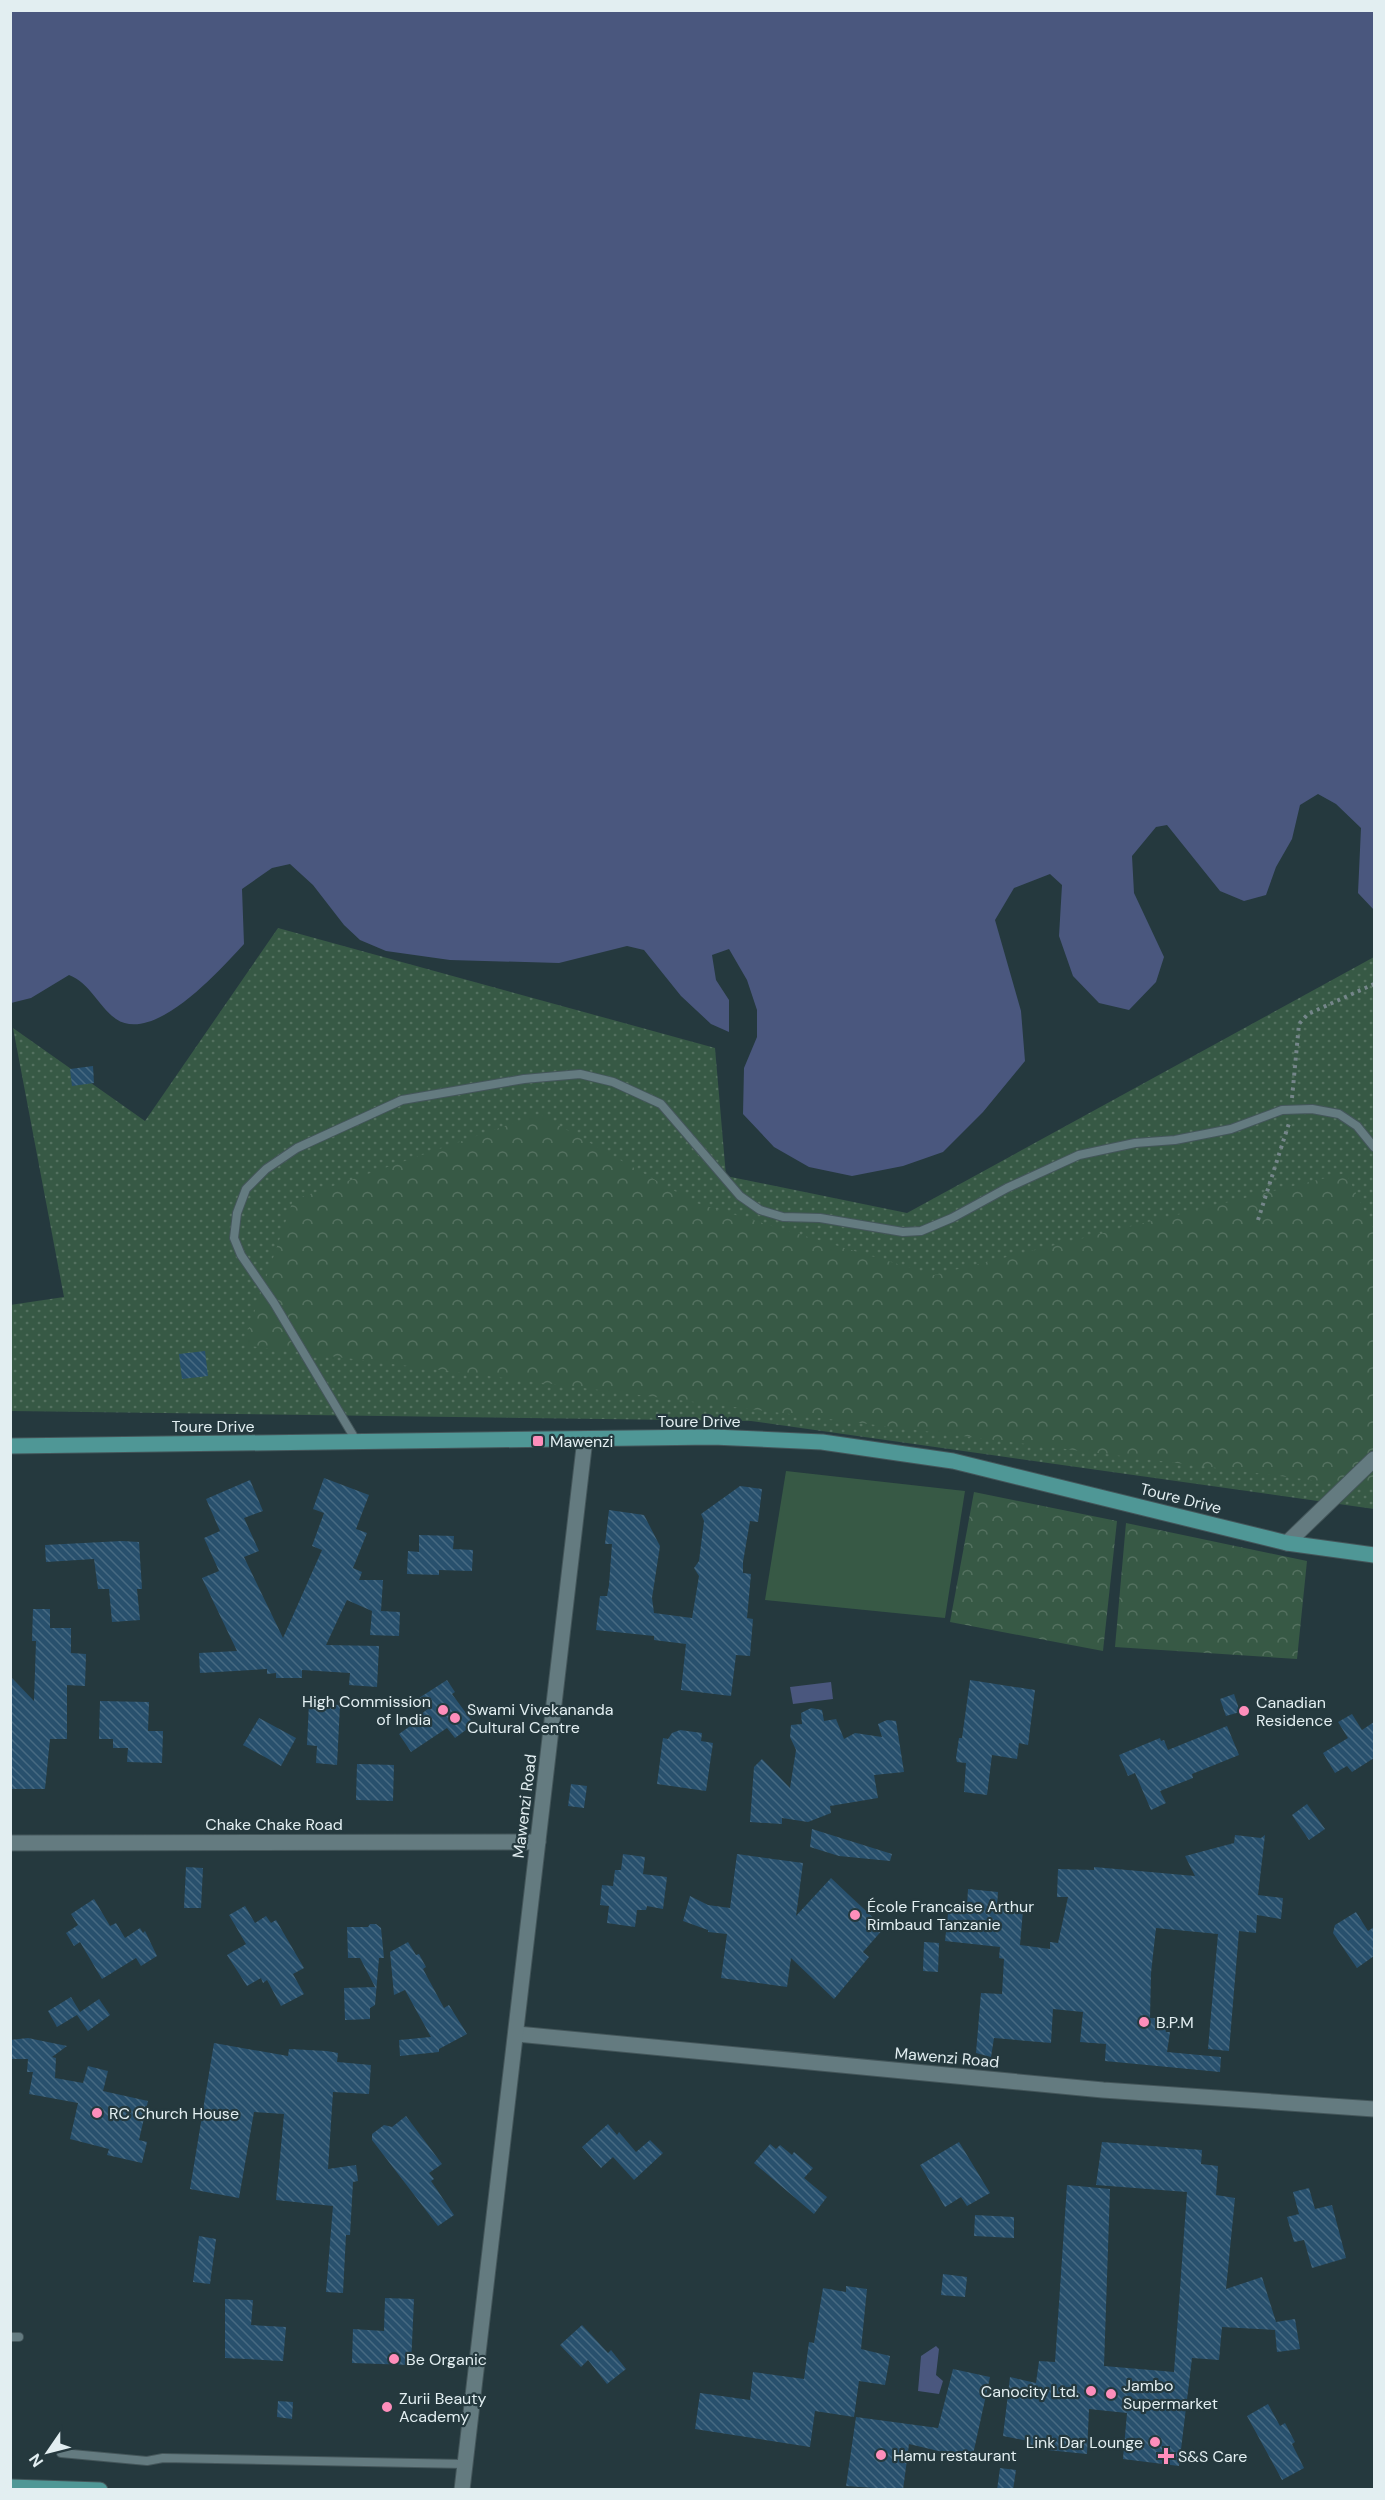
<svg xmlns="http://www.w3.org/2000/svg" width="1385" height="2500" viewBox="0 0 1385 2500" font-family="'DM Sans',sans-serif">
<defs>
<pattern id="grass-dots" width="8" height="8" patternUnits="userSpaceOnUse" patternTransform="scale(1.5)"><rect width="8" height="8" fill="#375945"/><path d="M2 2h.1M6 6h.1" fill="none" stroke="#547160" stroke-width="1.8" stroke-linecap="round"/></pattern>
<pattern id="forest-crowns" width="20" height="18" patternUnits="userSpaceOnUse" patternTransform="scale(1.5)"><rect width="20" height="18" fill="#375945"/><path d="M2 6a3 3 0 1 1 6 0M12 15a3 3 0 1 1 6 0" fill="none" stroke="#547160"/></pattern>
<pattern id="building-back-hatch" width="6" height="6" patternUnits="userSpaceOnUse" patternTransform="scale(1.5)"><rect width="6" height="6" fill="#28506d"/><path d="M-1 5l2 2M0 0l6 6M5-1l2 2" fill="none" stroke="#476a82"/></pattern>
</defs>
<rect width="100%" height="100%" fill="#25393e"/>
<polygon fill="url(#grass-dots)" points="278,928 715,1048 726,1176 907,1213 1374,957 1374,1509 751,1421 11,1411 10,1305 64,1297 13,1028 145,1121"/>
<g fill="url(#forest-crowns)">
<polygon points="539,1114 696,1203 934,1275 1346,1173 1374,1230 1374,1488 243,1345 293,1200"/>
<polygon points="974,1492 1117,1521 1103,1651 950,1622"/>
<polygon points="1126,1523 1307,1561 1297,1659 1115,1647"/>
</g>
<polygon fill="#375945" points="786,1471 965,1491 945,1618 765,1600"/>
<g fill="#4a577e">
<path d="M11,10L1374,11V910L1358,893L1361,828L1336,804L1318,794L1300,805L1292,839L1276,867L1266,895L1244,901L1220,891L1167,825L1156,827L1132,856L1134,893L1164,957L1156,982L1129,1010L1099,1003L1073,976L1059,936L1062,885L1050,874L1014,888L995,920L1021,1011L1025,1061L983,1112L943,1152L903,1166L852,1176L809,1167L774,1147L743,1114L744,1068L757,1037V1010L747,980L729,949L712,955L716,980L729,1000V1032L711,1024L681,996L644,950L627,946L559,963L450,960L386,951L360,940L344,925L313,885L290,864L272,868L242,889L244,944C221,969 154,1045 116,1019C98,1006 91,984 69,975L31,998L11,1003Z"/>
<polygon points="831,1682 833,1699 793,1704 790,1687"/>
<polygon points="936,2346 939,2349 936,2375 943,2381 939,2394 918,2391 921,2356"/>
</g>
<g fill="url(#building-back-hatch)">
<polygon points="93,1066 94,1083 72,1086 70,1069"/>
<polygon points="205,1351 208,1376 182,1379 179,1354"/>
<polygon points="324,1478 369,1495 356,1529 367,1533 353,1568 362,1572 359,1580 383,1580 381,1611 400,1612 399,1636 370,1635 372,1611 347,1600 326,1645 379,1646 377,1687 349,1685 350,1673 302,1670 302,1678 276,1678 276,1673 267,1674 267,1669 200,1673 199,1653 237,1651 202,1578 219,1571 204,1538 220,1531 206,1499 250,1480 263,1511 244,1518 259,1551 244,1557 283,1638 322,1550 312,1546 324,1513 313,1509"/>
<polygon points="740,1486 762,1489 758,1522 750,1521 743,1562 743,1573 751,1574 747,1618 753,1619 750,1656 736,1655 731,1696 681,1690 686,1644 654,1640 654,1636 596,1630 600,1596 607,1596 609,1585 612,1544 605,1544 609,1510 644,1515 660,1546 652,1598 654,1613 692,1618 699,1576 694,1568 699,1561 704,1521 701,1514"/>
<polygon points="419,1535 454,1536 453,1549 473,1550 472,1571 439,1570 439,1575 407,1574 408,1551 419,1552"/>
<polygon points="122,1541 139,1542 142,1589 137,1589 140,1620 112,1622 109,1589 98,1589 94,1559 46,1562 45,1545"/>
<polygon points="33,1609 50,1609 50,1628 71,1628 71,1653 86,1654 85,1686 67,1685 67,1739 50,1739 45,1789 10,1789 10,1676 34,1701 36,1641 32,1641"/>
<polygon points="447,1680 455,1692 452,1694 474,1724 455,1738 447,1728 411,1752 399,1734 420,1719 418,1716 428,1709 419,1698"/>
<polygon points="970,1680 1035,1690 1028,1745 1019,1743 1017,1759 992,1755 987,1795 964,1792 966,1763 957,1762 956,1758 959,1738 962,1738"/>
<polygon points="1234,1694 1240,1712 1226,1716 1220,1699"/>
<polygon points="100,1701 149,1702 148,1731 163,1731 162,1763 127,1762 128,1748 113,1748 113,1739 99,1739"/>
<polygon points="309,1703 340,1705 337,1765 316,1763 317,1746 307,1745"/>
<polygon points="811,1708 822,1710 824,1721 836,1719 844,1739 855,1733 882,1737 878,1724 887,1720 896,1721 904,1772 874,1775 878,1798 830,1806 831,1813 808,1822 782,1818 782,1824 750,1822 754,1767 762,1759 790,1788 796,1750 790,1737 791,1725 802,1724 801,1713"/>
<polygon points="1352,1714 1362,1730 1374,1722 1374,1758 1352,1772 1347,1766 1335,1773 1323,1753 1348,1738 1338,1722"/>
<polygon points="259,1718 296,1738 281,1766 243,1745"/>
<polygon points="1227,1726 1239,1755 1192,1774 1193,1778 1160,1791 1166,1803 1151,1810 1135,1773 1128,1776 1119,1755 1160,1738 1161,1741 1164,1740 1168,1750"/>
<polygon points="680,1730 702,1733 701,1741 713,1743 706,1791 657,1784 663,1738 668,1739 672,1733"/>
<polygon points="357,1764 394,1765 393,1801 356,1800"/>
<polygon points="571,1784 587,1786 584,1808 568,1806"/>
<polygon points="1307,1804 1325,1829 1309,1840 1292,1815"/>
<polygon points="812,1829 892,1854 890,1861 839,1856 810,1847"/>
<polygon points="1235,1835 1261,1838 1265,1835 1258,1895 1283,1898 1281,1919 1257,1915 1256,1933 1239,1931 1229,2051 1208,2049 1218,1934 1156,1928 1151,1973 1150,2018 1165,2019 1164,2026 1166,2032 1170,2032 1167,2052 1221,2057 1220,2072 1105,2061 1106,2044 1080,2042 1083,2012 1053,2009 1051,2043 994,2038 991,2057 976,2053 981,1993 1002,1994 1004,1959 999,1958 1000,1947 945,1941 949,1905 967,1907 968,1889 998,1892 997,1907 1023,1910 1020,1945 1050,1949 1050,1942 1058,1943 1068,1897 1057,1897 1058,1869 1094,1870 1094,1867 1195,1876 1185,1856 1234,1843"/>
<polygon points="623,1854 645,1857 643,1874 667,1877 663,1909 647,1906 646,1910 637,1910 635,1927 607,1923 609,1906 600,1905 602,1885 613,1886 615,1870 621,1870"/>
<polygon points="737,1854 803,1863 796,1916 831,1878 884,1928 863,1952 869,1957 834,1999 791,1958 787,1987 721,1978 727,1934 708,1932 708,1930 683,1921 690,1896 708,1905 730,1908"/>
<polygon points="186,1867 203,1868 201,1908 184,1908"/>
<polygon points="94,1899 110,1926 116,1923 125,1938 140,1928 143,1933 145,1931 157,1956 141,1966 136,1958 102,1979 80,1942 74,1946 66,1933 78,1925 71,1914"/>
<polygon points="245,1906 255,1923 266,1916 271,1923 276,1920 304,1968 293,1974 304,1994 281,2006 267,1980 263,1983 261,1978 247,1986 227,1955 246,1944 229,1915"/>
<polygon points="1356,1912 1368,1931 1374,1927 1374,1956 1357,1968 1333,1933 1335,1925"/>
<polygon points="370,1924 376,1924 381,1928 384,1958 379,1958 375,2005 370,2008 370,2019 345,2020 344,1988 375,1987 360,1958 348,1958 347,1927 368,1927"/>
<polygon points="408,1942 416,1955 419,1954 426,1967 423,1969 444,2008 449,2005 467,2034 439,2049 439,2052 400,2056 399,2040 431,2037 405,1990 394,1995 390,1952"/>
<polygon points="924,1942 939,1943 938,1972 923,1971"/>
<polygon points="71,1997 80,2012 99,1999 110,2015 88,2031 77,2015 57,2027 48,2011"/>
<polygon points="28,2038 67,2046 52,2057 56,2058 55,2078 83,2083 88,2066 108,2071 103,2091 148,2101 139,2140 147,2142 142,2163 107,2155 109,2149 70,2139 78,2103 29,2094 33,2072 27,2072 28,2059 10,2059 10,2040"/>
<polygon points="214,2043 288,2056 289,2049 327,2051 338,2053 337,2062 371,2065 369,2094 333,2092 328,2169 356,2165 358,2181 353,2182 350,2235 346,2235 343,2293 326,2292 333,2206 276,2200 284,2114 254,2112 239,2198 190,2189"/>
<polygon points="406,2116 442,2164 429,2173 434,2179 431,2181 454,2215 438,2226 372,2140 372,2134 384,2125 392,2127"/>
<polygon points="608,2124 617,2135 619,2132 636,2152 650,2140 663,2153 634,2180 613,2157 601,2168 582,2147"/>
<polygon points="959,2142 990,2193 967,2206 961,2197 945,2207 920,2165"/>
<polygon points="1102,2142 1202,2150 1201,2164 1218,2166 1216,2195 1235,2198 1226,2289 1262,2277 1276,2322 1295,2319 1300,2349 1277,2352 1275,2330 1222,2327 1219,2360 1192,2358 1179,2466 1123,2459 1127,2413 1089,2409 1087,2454 1027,2448 1028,2441 1003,2436 1010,2377 1036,2383 1039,2361 1055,2362 1067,2185 1110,2189 1104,2366 1174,2372 1187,2192 1096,2185"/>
<polygon points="770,2144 776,2149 780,2145 792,2155 794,2152 813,2168 804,2178 827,2197 814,2214 754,2163"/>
<polygon points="1309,2188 1315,2209 1332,2205 1346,2258 1312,2268 1304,2240 1294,2242 1287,2217 1299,2214 1293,2192"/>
<polygon points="975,2215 1014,2217 1014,2238 974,2236"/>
<polygon points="199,2236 216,2239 210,2284 193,2282"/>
<polygon points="943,2274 967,2277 965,2297 941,2295"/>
<polygon points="846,2286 867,2289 861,2349 890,2356 885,2385 859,2381 854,2417 815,2411 810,2447 695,2429 700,2393 750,2400 753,2372 804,2379 809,2342 814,2343 823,2288 846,2292"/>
<polygon points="385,2298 414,2299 411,2365 352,2363 353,2329 384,2331"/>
<polygon points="225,2299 253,2300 251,2325 286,2327 283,2361 225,2358"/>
<polygon points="582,2325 608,2353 611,2350 626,2369 607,2384 588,2360 581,2367 560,2345"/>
<polygon points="953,2369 990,2377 972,2459 909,2444 903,2490 846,2486 856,2417 938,2428"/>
<polygon points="278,2401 293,2402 292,2419 277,2417"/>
<polygon points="1268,2404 1280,2426 1285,2423 1295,2442 1292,2444 1304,2468 1282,2480 1247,2416"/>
<polygon points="1000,2468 1016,2470 1013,2490 997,2490"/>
</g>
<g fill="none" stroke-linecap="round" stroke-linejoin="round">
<defs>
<g id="lane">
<polyline points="357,1442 274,1303 241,1255 234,1238 237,1213 246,1189 266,1169 297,1148 402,1100 524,1079 580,1074 613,1082 661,1104 740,1196 760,1210 783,1217 820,1218 903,1232 921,1231 952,1218 1007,1188 1079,1155 1135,1143 1175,1140 1231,1129 1282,1110 1312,1109 1339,1114 1357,1126 1374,1147"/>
<polyline points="10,2337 19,2337"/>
<polyline points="61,2453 147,2461 163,2458 464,2464"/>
</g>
<g id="street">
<polyline points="1287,1543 1374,1459"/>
<polyline points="10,1843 538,1842"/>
<polyline points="517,2034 1103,2090 1374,2109"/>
<polyline points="462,2490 585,1439"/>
</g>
<g id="secondary">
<polyline points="10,1446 713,1437 822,1442 953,1461 1287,1543 1374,1555"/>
<polyline points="10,2487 100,2490"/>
</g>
</defs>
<use href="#lane" stroke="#44565a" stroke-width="10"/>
<use href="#street" stroke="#44565a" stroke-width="17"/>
<use href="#secondary" stroke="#44565a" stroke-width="17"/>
<g stroke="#75868a" stroke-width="4" stroke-dasharray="3 4.5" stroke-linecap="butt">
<polyline points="1292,1098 1299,1024 1308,1014 1374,984"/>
<polyline points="1258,1220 1290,1120"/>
</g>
<use href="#lane" stroke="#647b80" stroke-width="8"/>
<use href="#street" stroke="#647b80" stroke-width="15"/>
<use href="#secondary" stroke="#4f9796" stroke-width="15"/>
</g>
<g fill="#fe8ebb" stroke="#25393e" stroke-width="2">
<rect x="532" y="1435" width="12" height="12" rx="3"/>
<circle cx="443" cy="1710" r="6"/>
<circle cx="1244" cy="1711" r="6"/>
<circle cx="455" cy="1718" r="6"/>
<circle cx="855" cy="1915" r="6"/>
<circle cx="1144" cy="2022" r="6"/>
<circle cx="97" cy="2113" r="6"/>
<circle cx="394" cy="2359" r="6"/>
<circle cx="1091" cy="2391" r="6"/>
<circle cx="1111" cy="2394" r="6"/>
<circle cx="387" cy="2407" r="6"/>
<circle cx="1155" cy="2442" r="6"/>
<circle cx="881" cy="2455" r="6"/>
<path d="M1163 2447h6v6h6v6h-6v6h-6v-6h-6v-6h6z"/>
</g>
<g text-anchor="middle" stroke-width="4.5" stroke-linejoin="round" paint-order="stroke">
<g font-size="16" fill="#e2eef1" stroke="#25393e">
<text x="699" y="1427">Toure Drive</text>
<text x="213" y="1432">Toure Drive</text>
<text transform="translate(1181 1498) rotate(14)" y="6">Toure Drive</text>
<text transform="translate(524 1806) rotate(-83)" y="6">Mawenzi Road</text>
<text x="274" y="1830">Chake Chake Road</text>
<text transform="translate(947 2057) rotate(5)" y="6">Mawenzi Road</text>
</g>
<g font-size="16" fill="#e2eef1" stroke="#25393e" text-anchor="start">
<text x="550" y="1447">Mawenzi</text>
<text x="431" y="1707" text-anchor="end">High Commission<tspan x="431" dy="18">of India</tspan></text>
<text x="1256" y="1708">Canadian<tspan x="1256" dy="18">Residence</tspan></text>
<text x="467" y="1715">Swami Vivekananda<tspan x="467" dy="18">Cultural Centre</tspan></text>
<text x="867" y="1912">École Francaise Arthur<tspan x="867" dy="18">Rimbaud Tanzanie</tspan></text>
<text x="1156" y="2028">B.P.M</text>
<text x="109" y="2119">RC Church House</text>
<text x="406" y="2365">Be Organic</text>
<text x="1123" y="2391">Jambo<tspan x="1123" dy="18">Supermarket</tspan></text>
<text x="1079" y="2397" text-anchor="end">Canocity Ltd.</text>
<text x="399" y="2404">Zurii Beauty<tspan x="399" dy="18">Academy</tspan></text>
<text x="1143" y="2448" text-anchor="end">Link Dar Lounge</text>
<text x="893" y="2461">Hamu restaurant</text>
<text x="1178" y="2462">S&amp;S Care</text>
</g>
</g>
<rect width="1385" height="2500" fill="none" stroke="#e2eef1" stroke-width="24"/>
<g transform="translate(48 2452) rotate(235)" stroke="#25393e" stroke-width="4.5" paint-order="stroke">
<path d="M0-4.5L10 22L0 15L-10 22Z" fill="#e2eef1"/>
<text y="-9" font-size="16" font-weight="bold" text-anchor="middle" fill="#e2eef1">N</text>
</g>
</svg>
